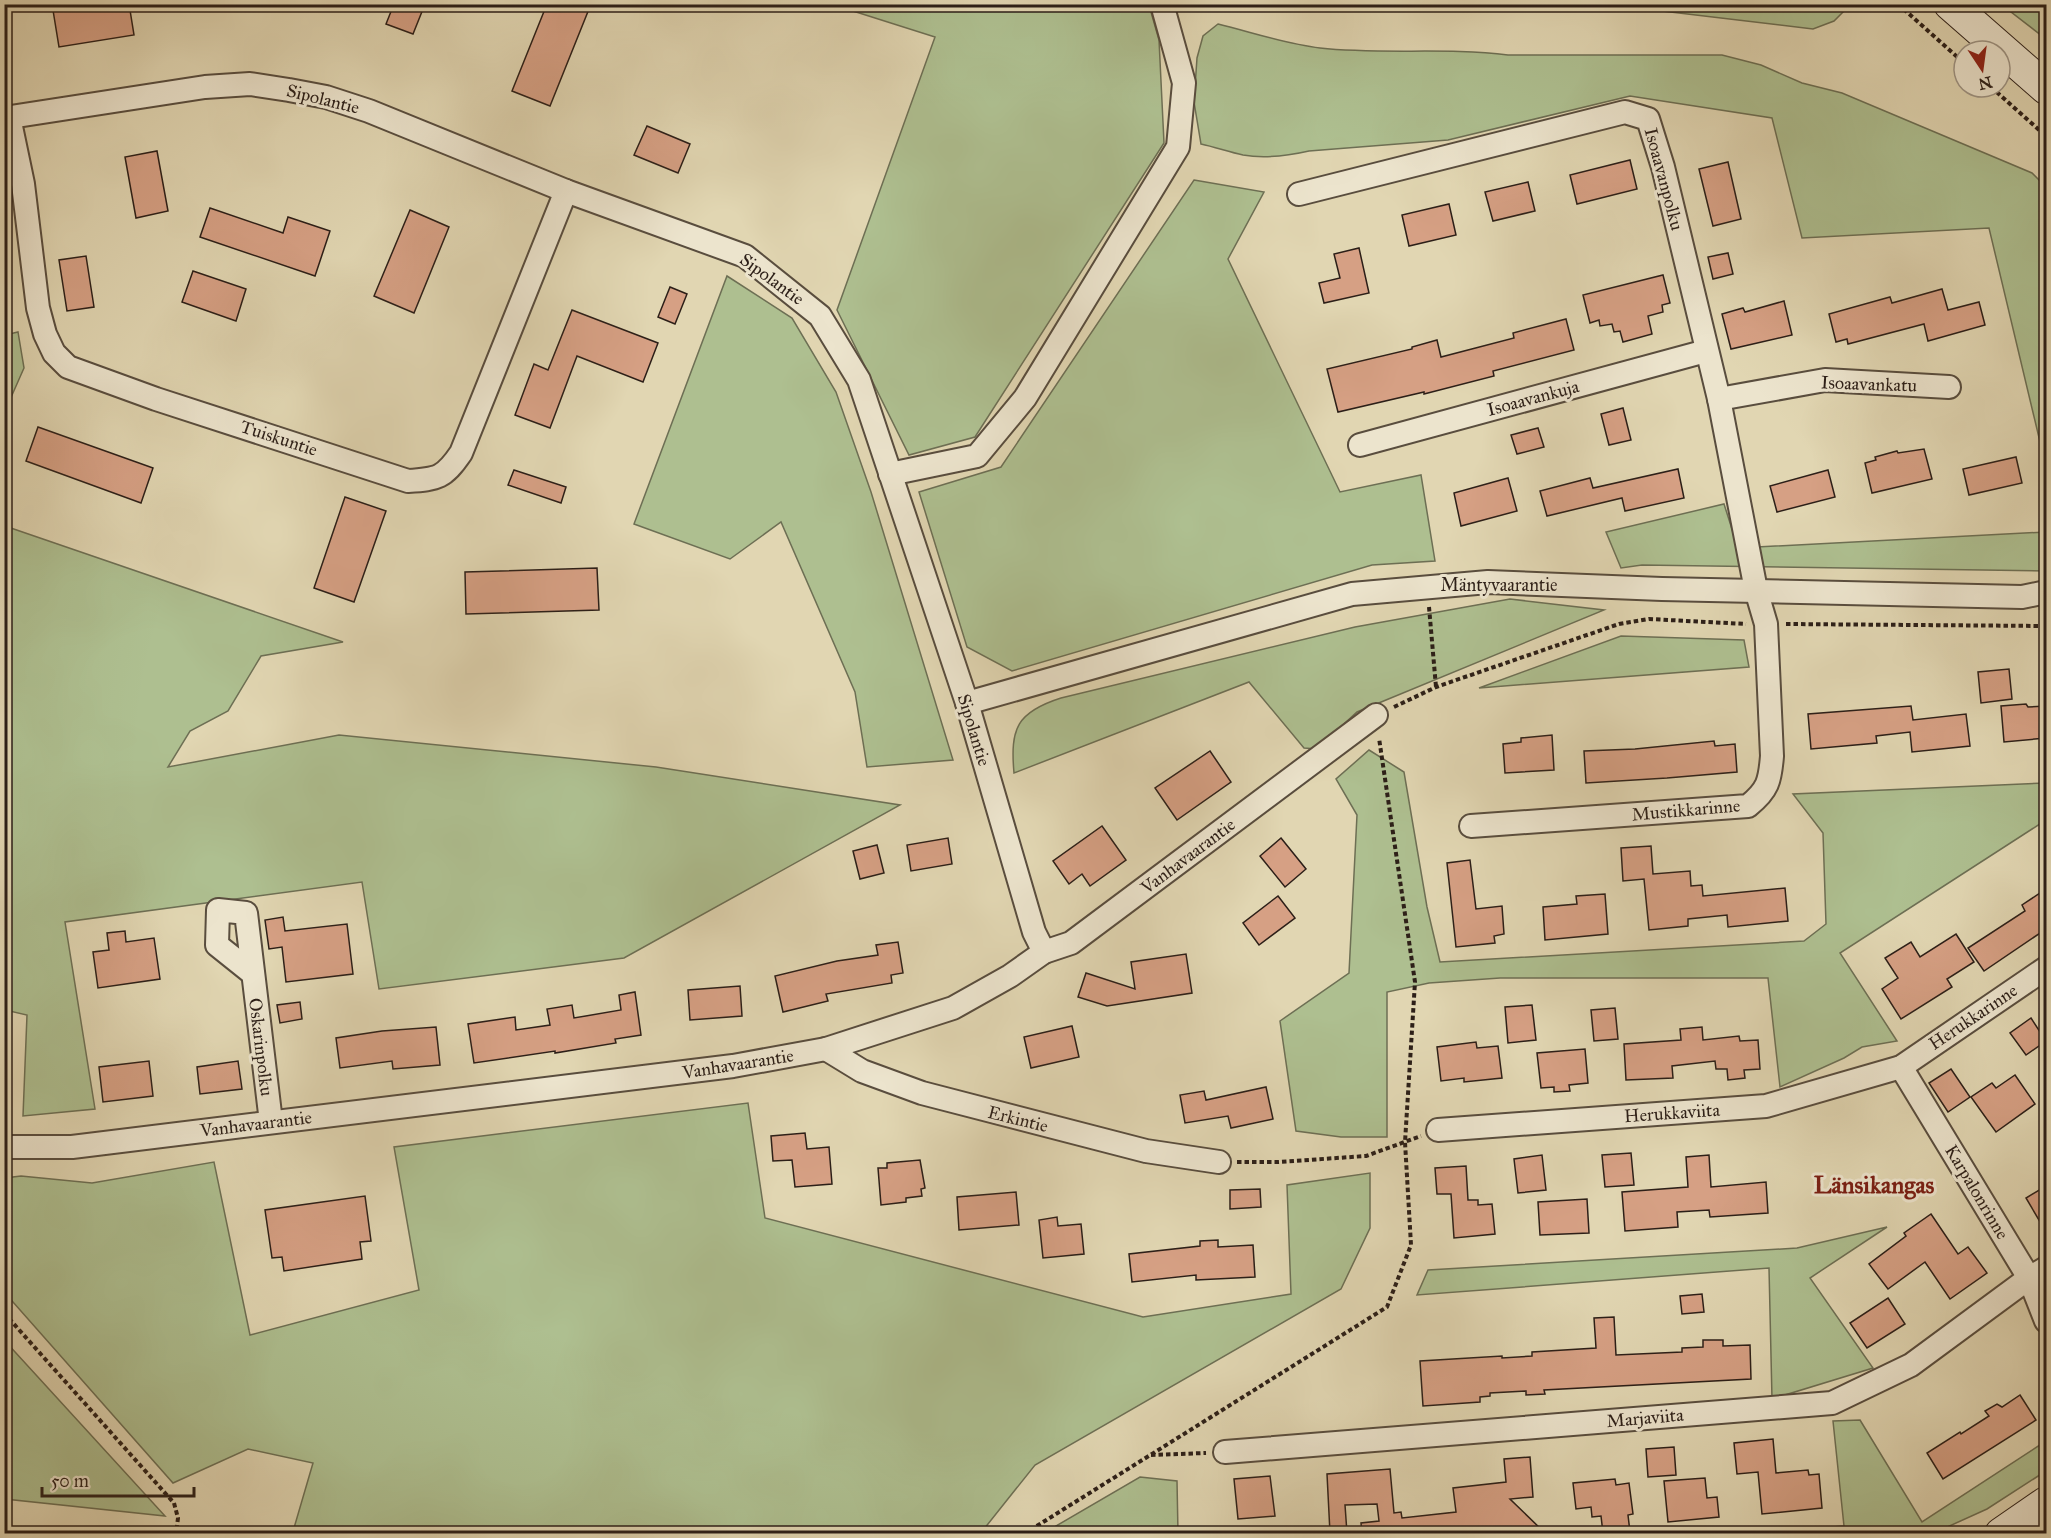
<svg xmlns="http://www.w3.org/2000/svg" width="2051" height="1538" viewBox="0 0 2051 1538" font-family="'IM FELL Great Primer',serif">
<rect width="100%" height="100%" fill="#e1d6b2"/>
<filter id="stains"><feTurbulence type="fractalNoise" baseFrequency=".00333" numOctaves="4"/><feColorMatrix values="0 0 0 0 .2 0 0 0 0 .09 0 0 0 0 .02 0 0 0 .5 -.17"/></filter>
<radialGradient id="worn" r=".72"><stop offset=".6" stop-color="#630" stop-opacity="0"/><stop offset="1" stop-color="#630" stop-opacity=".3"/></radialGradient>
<g fill="#aebf90" stroke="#6d6f54" stroke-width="1.5">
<polygon points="834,5 1149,5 1159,40 1164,143 975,437 909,455 837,310 935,37"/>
<polygon points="1850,5 1834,21 1813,29 1662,11 1478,5"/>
<polygon points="2002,5 2046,5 2046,39"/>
<path d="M1218,24C1251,32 1286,44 1320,48C1383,55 1446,47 1508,55H1722L1761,65L1802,83L1842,93L2032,173L2046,187V467L1989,228L1802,238L1772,118L1630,96L1448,140L1309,151C1287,156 1265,159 1243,155C1229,152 1215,147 1201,144L1194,102L1197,58L1203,36Z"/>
<polygon points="1194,180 1264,192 1228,259 1340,492 1421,475 1435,561 1372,565 1012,671 967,647 919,492 1001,467"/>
<polygon points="727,276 792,318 836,392 871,492 953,760 867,767 855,692 781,522 730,559 634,524"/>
<polygon points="18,332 24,368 5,411 5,335"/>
<polygon points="1724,504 1738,548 2046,532 2046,571 1642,565 1621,568 1606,532"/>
<polygon points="5,526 343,642 261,656 228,711 190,731 168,767 339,735 656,767 900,805 624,958 379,989 362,882 65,922 95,1109 23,1116 27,1015 5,1010"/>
<path d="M1510,599L1604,610L1357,712L1317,749L1304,748L1249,682L1014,773C1010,728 1017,712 1061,698L1355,627Z"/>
<polygon points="1621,636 1744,640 1749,667 1479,688"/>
<polygon points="1369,750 1404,772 1427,907 1440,962 1804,941 1826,924 1823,833 1793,794 2046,783 2046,820 1840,953 1897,1041 1862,1047 1844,1058 1780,1087 1768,978 1500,978 1429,983 1387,992 1387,1137 1341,1137 1296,1131 1280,1021 1349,973 1357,815 1336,779"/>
<polygon points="748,1103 765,1218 1143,1317 1291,1294 1287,1185 1370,1173 1370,1228 1341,1289 1035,1465 980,1534 350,1534 294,1528 313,1463 248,1449 173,1483 5,1293 5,1178 21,1176 92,1183 214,1162 250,1335 419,1290 394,1147"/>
<polygon points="1887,1227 1810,1278 1873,1368 1772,1399 1769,1268 1417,1295 1428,1270 1797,1248"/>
<polygon points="4,1341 5,1341 165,1516 5,1499"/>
<polygon points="1860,1420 1922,1522 2046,1441 2046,1471 1987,1509 1934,1533 1765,1533 1844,1526 1833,1421"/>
<polygon points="1140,1477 1177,1481 1178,1533 1044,1533"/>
</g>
<g fill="#d6a084" stroke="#2c1f18" stroke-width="1.5">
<polygon points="52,4 129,4 134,35 59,47"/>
<polygon points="394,4 425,4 413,34 386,24"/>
<polygon points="547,4 591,4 550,106 512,91"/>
<polygon points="647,126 690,144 678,173 634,155"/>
<polygon points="157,151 168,211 136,218 125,157"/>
<polygon points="1630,160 1637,189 1577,204 1570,175"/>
<polygon points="1728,162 1741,219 1713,226 1699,169"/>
<polygon points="1528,182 1535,211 1493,221 1485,192"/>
<polygon points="1449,204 1456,235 1409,246 1402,215"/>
<polygon points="210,208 283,233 288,217 330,231 315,276 200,237"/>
<polygon points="410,210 449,227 414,313 374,296"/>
<polygon points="1359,248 1369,293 1324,303 1319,283 1340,278 1334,254"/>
<polygon points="1728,253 1733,274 1713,279 1708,257"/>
<polygon points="86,256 94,307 67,311 59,260"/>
<polygon points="193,271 246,289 236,321 182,302"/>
<polygon points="1663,275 1670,303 1662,305 1663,312 1648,316 1652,334 1623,342 1620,331 1614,332 1612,324 1600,326 1599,320 1590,323 1583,295"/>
<polygon points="670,287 687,294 675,324 658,317"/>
<polygon points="1942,289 1948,310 1979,302 1985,325 1928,341 1924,324 1848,344 1847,339 1836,342 1829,314 1890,297 1892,303"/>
<polygon points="1784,301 1792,335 1731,349 1722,314 1743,308 1745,312"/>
<polygon points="572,310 658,343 643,382 577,356 550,428 515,415 534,364 548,370"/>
<polygon points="1566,319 1574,350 1493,371 1494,376 1424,394 1424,392 1338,412 1327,369 1412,349 1412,347 1437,340 1441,357 1514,338 1513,333"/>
<polygon points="1623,408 1631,440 1609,445 1601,414"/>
<polygon points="38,427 153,468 141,503 26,461"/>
<polygon points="1538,428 1544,447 1517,454 1511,435"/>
<polygon points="1924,449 1932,479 1872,493 1865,463 1876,460 1875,457 1897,451 1898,453"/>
<polygon points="2016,457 2022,483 1969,495 1963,469"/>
<polygon points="1678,469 1684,498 1625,511 1622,498 1547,516 1540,491 1590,478 1593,488"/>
<polygon points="514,470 566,487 561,503 508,485"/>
<polygon points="1828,470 1835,497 1777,512 1770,486"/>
<polygon points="1508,478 1517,511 1461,526 1454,493"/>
<polygon points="345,497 386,511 354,602 314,588"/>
<polygon points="597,568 599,610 466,614 465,572"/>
<polygon points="2009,669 2012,699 1981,703 1978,672"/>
<polygon points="2026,704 2028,707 2046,706 2046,738 2004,742 2001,706"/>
<polygon points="1911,706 1913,720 1966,714 1970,746 1912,752 1910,732 1876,736 1877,743 1811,749 1808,714"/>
<polygon points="1552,735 1554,770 1505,773 1503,744 1521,742 1521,738"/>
<polygon points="1714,741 1715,746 1735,744 1737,772 1667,778 1586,783 1584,751 1635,749"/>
<polygon points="1210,751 1231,782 1177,820 1155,788"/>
<polygon points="1102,826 1126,860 1090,886 1082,874 1069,884 1053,861"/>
<polygon points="948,838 952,864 911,871 907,845"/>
<polygon points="1281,838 1306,869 1285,887 1260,856"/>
<polygon points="877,845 884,873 860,879 853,851"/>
<polygon points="1651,846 1653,874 1690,871 1691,886 1702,885 1703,896 1785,888 1788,921 1728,927 1727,915 1688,919 1688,926 1649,930 1644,879 1623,881 1621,848"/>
<polygon points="1470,860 1476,909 1502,906 1504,934 1494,936 1495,943 1456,947 1447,863"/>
<polygon points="2046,889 2046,929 1984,971 1968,948 2025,911 2022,905"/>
<polygon points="1605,894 1608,934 1545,940 1543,907 1577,904 1576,896"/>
<polygon points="1278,896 1295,918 1259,945 1243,923"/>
<polygon points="283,917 285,931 347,924 353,974 286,982 282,947 269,949 265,920"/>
<polygon points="125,931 126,942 154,938 160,979 98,988 93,952 109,950 107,933"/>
<polygon points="1956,934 1974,962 1947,979 1952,987 1901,1019 1882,989 1898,978 1885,958 1911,942 1920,957"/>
<polygon points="898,942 903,973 891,975 892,983 826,994 828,1001 783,1012 775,976 837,961 878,955 876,945"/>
<polygon points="1186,954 1192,993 1107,1006 1078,997 1086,973 1135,989 1131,962"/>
<polygon points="740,986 742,1016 690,1020 688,990"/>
<polygon points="635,992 641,1035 615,1039 616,1043 555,1053 555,1051 474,1063 468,1024 515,1017 516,1030 550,1025 547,1009 572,1005 574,1018 621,1010 619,995"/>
<polygon points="300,1002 302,1019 280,1023 277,1005"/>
<polygon points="1532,1005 1536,1040 1508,1043 1505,1007"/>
<polygon points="1615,1008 1618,1039 1594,1041 1591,1010"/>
<polygon points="2031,1018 2046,1041 2026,1055 2010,1033"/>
<polygon points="1072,1026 1079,1057 1031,1068 1024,1037"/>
<polygon points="436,1027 440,1065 393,1069 392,1061 340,1068 336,1038 382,1031"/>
<polygon points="1702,1027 1703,1040 1739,1036 1740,1041 1758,1040 1760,1069 1744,1070 1745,1078 1728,1080 1727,1069 1716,1069 1715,1061 1672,1066 1673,1078 1626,1080 1624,1044 1681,1040 1680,1029"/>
<polygon points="1476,1042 1477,1048 1498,1046 1502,1078 1464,1082 1464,1078 1441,1081 1437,1047"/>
<polygon points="1585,1049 1588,1083 1569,1085 1570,1091 1554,1092 1554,1087 1541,1088 1537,1053"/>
<polygon points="149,1061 153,1096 103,1102 99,1067"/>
<polygon points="238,1061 242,1089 200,1094 197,1067"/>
<polygon points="1951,1069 1970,1097 1948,1112 1929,1083"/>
<polygon points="2015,1075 2035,1104 1996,1132 1971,1097 1992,1083 1996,1088"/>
<polygon points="1266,1087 1273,1119 1231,1128 1228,1116 1185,1123 1180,1095 1204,1091 1206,1100"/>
<polygon points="805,1133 807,1149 829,1147 832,1184 795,1187 792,1160 773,1161 771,1136"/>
<polygon points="1631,1153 1634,1185 1605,1187 1602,1155"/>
<polygon points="1542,1155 1546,1190 1518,1193 1514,1159"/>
<polygon points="1709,1155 1711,1187 1766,1182 1768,1213 1710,1217 1709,1210 1677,1212 1678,1227 1625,1231 1622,1192 1688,1187 1686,1157"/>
<polygon points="920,1160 925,1188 921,1189 922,1196 906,1198 906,1202 881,1205 878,1168 887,1168 887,1163"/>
<polygon points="1466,1166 1468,1200 1478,1200 1478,1205 1492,1204 1495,1234 1454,1238 1451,1194 1437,1194 1435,1168"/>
<polygon points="2046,1186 2046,1232 2026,1198"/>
<polygon points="1260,1189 1261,1207 1230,1209 1230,1190"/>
<polygon points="1016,1192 1019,1225 959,1230 957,1197"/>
<polygon points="365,1196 371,1241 360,1242 362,1259 284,1271 282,1257 272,1258 265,1210"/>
<polygon points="1587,1199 1589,1233 1540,1235 1538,1202"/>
<polygon points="1931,1214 1958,1254 1968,1247 1987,1273 1950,1299 1925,1262 1888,1289 1869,1264 1906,1236 1904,1233"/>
<polygon points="1057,1217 1058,1226 1081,1224 1084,1254 1043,1258 1039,1220"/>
<polygon points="1218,1240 1218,1247 1253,1245 1255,1277 1196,1280 1196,1275 1132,1282 1129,1254 1200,1246 1200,1241"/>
<polygon points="1702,1294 1704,1312 1682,1314 1680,1296"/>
<polygon points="1888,1298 1905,1324 1867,1348 1850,1323"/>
<polygon points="1614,1317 1616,1355 1682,1352 1682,1348 1703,1347 1703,1340 1723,1340 1723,1346 1750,1345 1751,1379 1544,1390 1545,1394 1526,1395 1526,1391 1490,1393 1490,1396 1480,1397 1480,1402 1423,1406 1420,1361 1502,1356 1502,1358 1532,1356 1532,1352 1596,1348 1594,1318"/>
<polygon points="2020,1395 2036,1420 1943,1479 1927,1453 1960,1432 1961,1434 1989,1416 1985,1411 1997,1404 2002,1407"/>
<polygon points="1773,1439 1776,1473 1808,1470 1809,1475 1819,1474 1822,1508 1762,1514 1758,1472 1737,1474 1734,1443"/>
<polygon points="1674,1447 1676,1475 1648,1477 1646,1449"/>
<polygon points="1530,1457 1533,1497 1510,1499 1545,1533 1362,1533 1361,1523 1379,1521 1377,1504 1345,1505 1347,1533 1330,1533 1327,1474 1390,1469 1394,1513 1401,1512 1402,1518 1456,1512 1453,1488 1506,1482 1504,1459"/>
<polygon points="1270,1476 1275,1516 1238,1519 1234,1479"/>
<polygon points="1705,1478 1707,1498 1717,1497 1719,1517 1668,1522 1664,1481"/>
<polygon points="1615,1479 1616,1485 1629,1483 1633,1514 1628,1515 1630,1532 1603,1533 1601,1516 1592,1517 1591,1507 1576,1509 1573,1483"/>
</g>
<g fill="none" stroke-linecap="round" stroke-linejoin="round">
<defs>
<g id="street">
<path d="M9,117L23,184L38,308L45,334L54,353L68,367L156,399L408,481C438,479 444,478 461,453L566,191"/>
<polyline points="4,118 205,87 250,84 289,90 326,97 369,111 566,191 745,256 820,316 859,380 967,703 1034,932 1044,952"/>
<path d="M1299,194L1625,112L1648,119L1663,167L1719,399L1756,590L1766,624L1772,756C1770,781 1768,790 1748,806L1471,826"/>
<polyline points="1719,399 1825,380 1949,387"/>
<polyline points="1360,445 1706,351"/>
<polyline points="890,474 977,456 1025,398 1178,147 1184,83 1162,4"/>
<polyline points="967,703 1352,594 1488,582 1662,589 2022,597 2046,592"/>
<polyline points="252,973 217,945 218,910 246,913 271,1122"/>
<polyline points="826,1049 862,1071 922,1093 1146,1151 1219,1162"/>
<polyline points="1901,1067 2029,1278 2046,1321"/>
<polyline points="1438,1130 1766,1106 1901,1067 2046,968"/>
<polyline points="4,1147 72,1147 733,1066 826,1049 953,1008 1010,976 1044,952 1071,943 1376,715"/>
<polyline points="1225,1452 1832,1403 1911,1365 2029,1278 2046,1268"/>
</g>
<g id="secondary">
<polyline points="1950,4 2046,88"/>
<polyline points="2001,1534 2046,1503"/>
</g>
</defs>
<use href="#street" stroke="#594d3e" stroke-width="26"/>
<use href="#secondary" stroke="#2c1f18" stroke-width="34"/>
<g stroke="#2c1f18" stroke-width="4" stroke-dasharray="4.5 3" stroke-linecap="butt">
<polyline points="1898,4 1964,63"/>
<polyline points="1991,87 2046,136"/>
<polyline points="1429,607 1436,687"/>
<polyline points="1786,624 2046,626"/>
<polyline points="1394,707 1436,687 1619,624 1649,619 1746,624"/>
<polyline points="1237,1162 1278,1162 1366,1156 1421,1136"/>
<polyline points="4,1313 174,1503 178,1518 176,1534"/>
<polyline points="1151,1455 1206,1453"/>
<polyline points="1024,1534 1387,1307 1411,1245 1405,1142 1415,982 1379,738"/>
</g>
<use href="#street" stroke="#ece4cd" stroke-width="22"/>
<use href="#secondary" stroke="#ece4cd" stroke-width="32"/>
</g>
<g text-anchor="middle" stroke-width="6" stroke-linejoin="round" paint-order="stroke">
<g font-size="18" fill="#2c1f18" stroke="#ece4cd">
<text transform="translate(323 99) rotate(14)" y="6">Sipolantie</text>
<text transform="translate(1664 179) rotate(75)" y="6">Isoaavanpolku</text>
<text transform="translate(772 279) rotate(36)" y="6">Sipolantie</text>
<text transform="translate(1869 384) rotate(2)" y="6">Isoaavankatu</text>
<text transform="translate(1533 398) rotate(-15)" y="6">Isoaavankuja</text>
<text transform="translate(279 438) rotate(18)" y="6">Tuiskuntie</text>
<text x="1499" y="591">Mäntyvaarantie</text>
<text transform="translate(974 730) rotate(73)" y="6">Sipolantie</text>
<text transform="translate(1686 810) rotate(-5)" y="6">Mustikkarinne</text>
<text transform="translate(1188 856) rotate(-37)" y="6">Vanhavaarantie</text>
<text transform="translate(1973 1017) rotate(-34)" y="6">Herukkarinne</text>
<text transform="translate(261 1047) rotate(83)" y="6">Oskarinpolku</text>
<text transform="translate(738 1064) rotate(-9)" y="6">Vanhavaarantie</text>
<text transform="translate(1672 1113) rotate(-4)" y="6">Herukkaviita</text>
<text transform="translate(1018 1119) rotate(14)" y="6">Erkintie</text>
<text transform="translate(256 1124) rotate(-7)" y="6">Vanhavaarantie</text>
<text transform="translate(1977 1192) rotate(59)" y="6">Karpalonrinne</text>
<text transform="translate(1645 1418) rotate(-5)" y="6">Marjaviita</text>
</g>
<g font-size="24" font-weight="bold" fill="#7a1f14" stroke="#ece4cd">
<text x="1874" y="1193">Länsikangas</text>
</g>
</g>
<rect width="2051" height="1538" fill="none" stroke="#e1d6b2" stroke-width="24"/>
<rect x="6" y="6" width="2039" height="1526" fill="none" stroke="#2c1f18" stroke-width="3"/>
<rect x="12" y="12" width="2027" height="1514" fill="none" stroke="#2c1f18" stroke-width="1.5"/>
<g transform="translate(1982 69) rotate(167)"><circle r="28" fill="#ece4cd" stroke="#9f9585" stroke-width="1.5"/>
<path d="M0-4.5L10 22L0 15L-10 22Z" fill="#8f2418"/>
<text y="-9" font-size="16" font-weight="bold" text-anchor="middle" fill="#2c1f18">N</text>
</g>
<path d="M42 1487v9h152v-9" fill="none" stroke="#2c1f18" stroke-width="3"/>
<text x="51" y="1487" font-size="18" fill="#2c1f18" stroke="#ece4cd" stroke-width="4.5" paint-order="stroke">50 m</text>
<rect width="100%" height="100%" filter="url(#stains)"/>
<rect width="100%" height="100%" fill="url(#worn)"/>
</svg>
